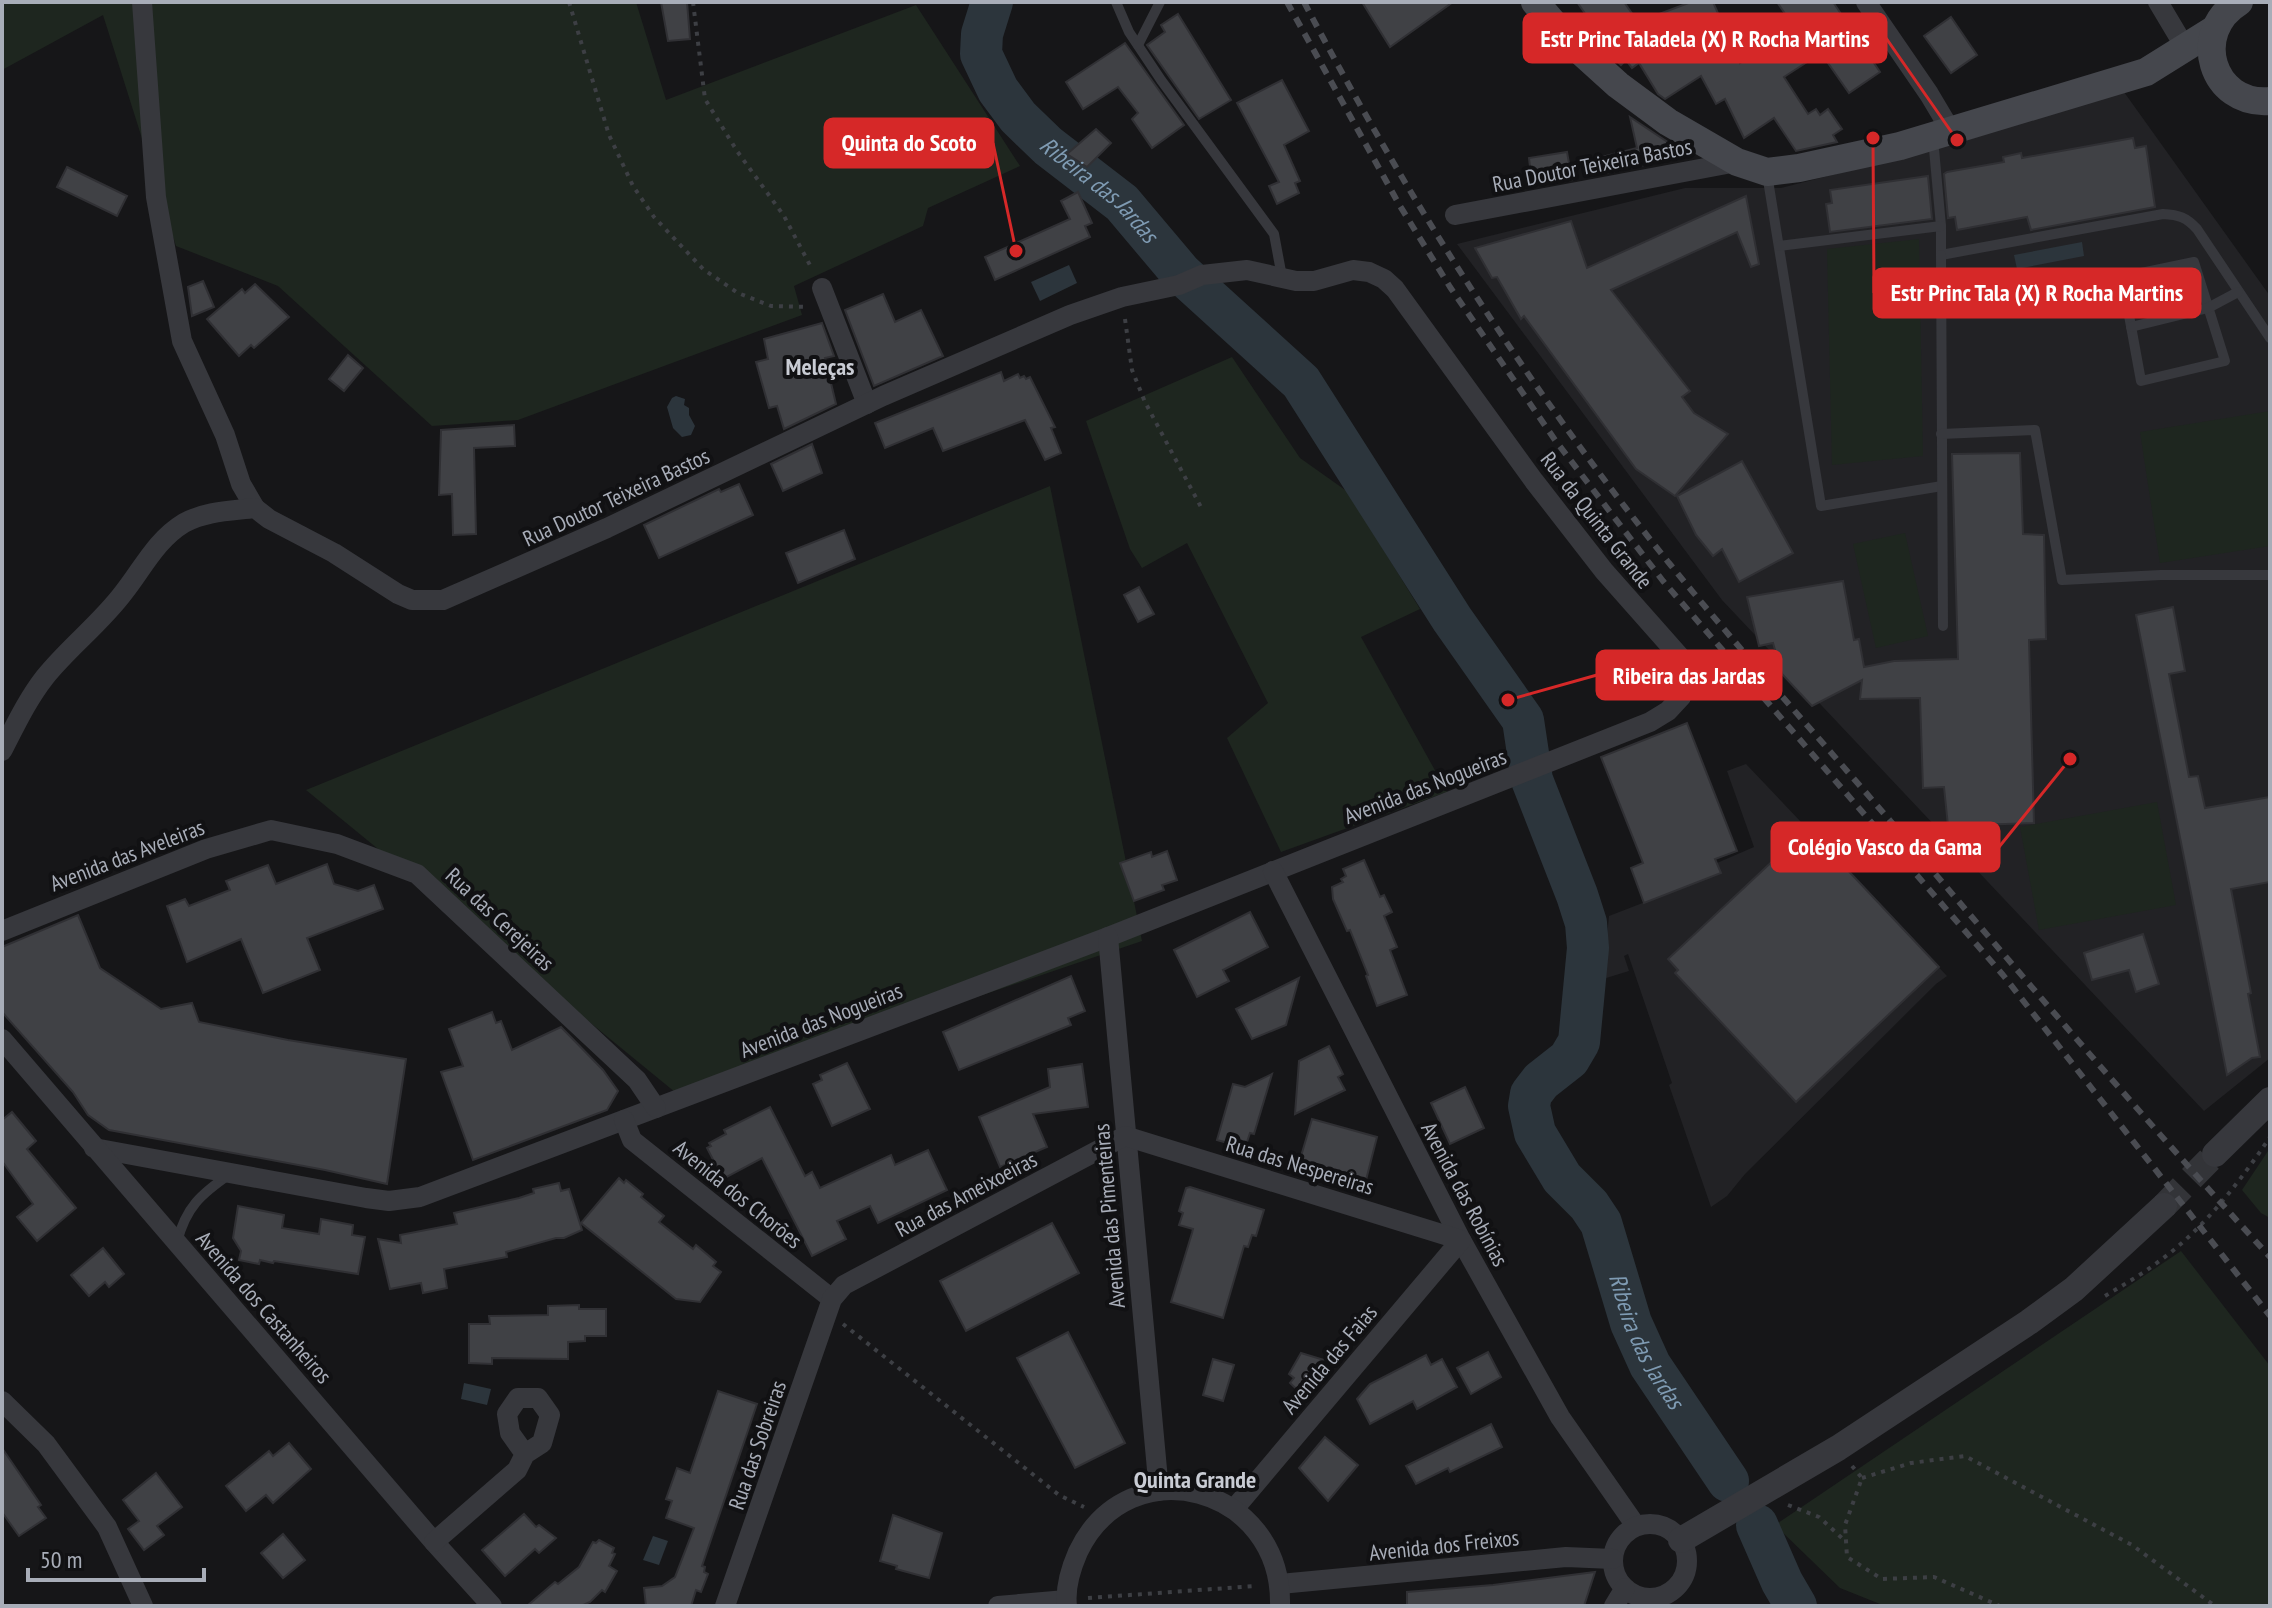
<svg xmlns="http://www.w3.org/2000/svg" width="2272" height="1608" viewBox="0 0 2272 1608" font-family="'PT Sans Narrow',sans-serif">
<rect width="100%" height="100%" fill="#161618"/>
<g fill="#222225">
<polygon points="2124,92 2270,296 2270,1058 2204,1111 1722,600 1457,244 1685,188 1781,188 1953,144"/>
<polygon points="1746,764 1947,976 1936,984 1745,1174 1727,1196 1711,1207 1669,1085 1672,1083 1628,954 1624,956 1629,971 1603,979 1609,916 1720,873 1717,863 1754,847 1727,771"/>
</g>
<g fill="#1e261f">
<polygon points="2,2 636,2 666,100 916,5 1020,166 928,208 923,226 794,286 802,315 518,420 432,426 278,286 176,246 103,15 2,70"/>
<polygon points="1919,239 1923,456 1832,465 1827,249"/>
<polygon points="1232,357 1300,458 1348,492 1420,609 1361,637 1447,792 1281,852 1227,738 1268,703 1187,543 1142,568 1130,549 1086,421"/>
<polygon points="2270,411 2270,546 2160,563 2140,432"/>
<polygon points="1050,486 1142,941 681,1097 306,790"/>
<polygon points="1905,533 1928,636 1876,648 1853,544"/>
<polygon points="2157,802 2176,905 2039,930 2020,827"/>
<polygon points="2270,1148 2270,1218 2261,1213 2242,1190"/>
<polygon points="2181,1251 2270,1366 2270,1606 1885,1606 1840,1588 1775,1525"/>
</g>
<g fill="#2c353c">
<polygon points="2082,242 2084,256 2017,269 2014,255"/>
<polygon points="1069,265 1077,283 1040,301 1031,282"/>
<polygon points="676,396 685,399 684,405 689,408 689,415 695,426 691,435 682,437 673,428 667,407 672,398"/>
<polygon points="464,1383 491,1389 487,1405 461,1399"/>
<polygon points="653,1536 668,1541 659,1565 643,1560"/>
</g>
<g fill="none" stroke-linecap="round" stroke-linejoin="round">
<g stroke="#2c353c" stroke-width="42">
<path id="s1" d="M992,2L982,34L981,54L998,90L1018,117L1048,146L1122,203L1181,273L1301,382L1452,619L1523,720L1532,780L1577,895L1586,923L1588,948L1579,1042L1569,1059L1541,1081L1531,1094L1529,1106L1535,1133L1562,1178L1589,1205L1601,1223L1631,1323L1650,1365L1728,1481"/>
<polyline points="1757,1525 1782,1582 1796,1606"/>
</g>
</g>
<g fill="#404145" stroke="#303034" stroke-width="2">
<polygon points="661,2 687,2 690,39 668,41"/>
<polygon points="1362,2 1453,2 1390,47"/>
<polygon points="1577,2 1624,2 1638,22 1691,2 1713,2 1740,63 1794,27 1777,2 1833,2 1880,72 1849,93 1821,53 1784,77 1808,114 1816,109 1820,115 1828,109 1842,129 1833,135 1837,142 1796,151 1774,118 1744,138 1725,99 1716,104 1701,76 1665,99 1658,94 1639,63 1632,68 1626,60 1621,65 1603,48 1607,45"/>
<polygon points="1178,14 1231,100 1199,119 1147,45 1165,32 1161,25"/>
<polygon points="1951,17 1977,55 1951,73 1924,36"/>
<polygon points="1125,43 1184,125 1152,148 1132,119 1138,113 1118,87 1083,109 1066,82"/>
<polygon points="1282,80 1309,131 1284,145 1300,181 1295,183 1299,193 1277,204 1269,186 1279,182 1237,103"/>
<polygon points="1630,117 1672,145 1678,158 1606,173 1602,157 1637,148"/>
<polygon points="1096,129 1111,143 1087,167 1067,154"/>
<polygon points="2133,138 2135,148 2146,146 2155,207 2031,230 2027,217 1957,230 1955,217 1948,218 1944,174 1947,172 2004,162 2003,157 2021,153 2022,158"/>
<polygon points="1567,152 1572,180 1532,184 1529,158"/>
<polygon points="67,167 127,196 117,216 57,187"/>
<polygon points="1928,176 1932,219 1830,232 1826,204 1832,203 1830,190"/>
<polygon points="1078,192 1092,223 1085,226 1090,237 995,280 985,257 1070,219 1061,201"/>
<polygon points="1746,196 1759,264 1751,267 1737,232 1611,290 1690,391 1682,397 1694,413 1728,434 1675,496 1636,469 1524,316 1521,319 1497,277 1492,278 1475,248 1571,221 1587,268"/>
<polygon points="203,281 214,307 192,316 188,287"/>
<polygon points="255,284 289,317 254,348 251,345 239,356 207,319 242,289 245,293"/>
<polygon points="883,294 895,322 921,310 943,356 874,386 845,310"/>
<polygon points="822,323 834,356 825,358 836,404 784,429 777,406 769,408 756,362 768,359 764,339"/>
<polygon points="348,355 363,368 344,391 329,379"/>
<polygon points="1001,372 1004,381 1018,374 1020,378 1024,376 1026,379 1030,377 1055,427 1051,428 1061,453 1045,460 1025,420 943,451 933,428 885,448 875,423"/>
<polygon points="514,425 515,446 474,448 476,534 453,535 452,494 439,495 441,430"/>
<polygon points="812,444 822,473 783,491 771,464"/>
<polygon points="2020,453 2023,534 2044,535 2046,639 2029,640 2034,823 1948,826 1944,787 1923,788 1920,698 1860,699 1862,680 1812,706 1782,674 1773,643 1759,646 1747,597 1843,581 1854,640 1859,639 1864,667 1894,661 1958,659 1952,454"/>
<polygon points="1742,461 1793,553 1739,582 1722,549 1713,556 1696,535 1677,496"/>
<polygon points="739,484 753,515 659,558 644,525 719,489 721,492"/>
<polygon points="844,530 855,559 798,583 786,553"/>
<polygon points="1139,587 1154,614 1138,622 1124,595"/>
<polygon points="2173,607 2185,671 2169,674 2189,777 2198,776 2205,808 2270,797 2270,882 2231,889 2251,993 2248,994 2260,1057 2252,1058 2227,1075 2136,615"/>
<polygon points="1687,723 1737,851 1715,859 1721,873 1644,903 1631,868 1643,863 1601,757"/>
<polygon points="1808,828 1939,967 1796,1102 1675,973 1678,970 1668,959"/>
<polygon points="1167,851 1177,880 1162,885 1164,890 1134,901 1120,863 1151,852 1152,857"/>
<polygon points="1364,860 1380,897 1384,895 1392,912 1384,916 1397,947 1390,950 1407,995 1377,1006 1366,976 1368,975 1350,930 1347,931 1333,899 1332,887 1343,882 1341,879 1346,876 1343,869"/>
<polygon points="327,864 334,884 358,891 374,885 383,909 307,938 320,970 263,993 241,939 187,962 167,906 185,899 189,906 230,890 226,881 268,865 276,884"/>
<polygon points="1250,912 1268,947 1223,970 1229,981 1197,997 1174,950"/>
<polygon points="78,915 100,968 161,1009 192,1003 199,1022 288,1040 406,1059 387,1184 325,1170 109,1130 88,1115 73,1092 2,1012 2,947"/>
<polygon points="2143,934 2159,984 2136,992 2129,970 2092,980 2084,953"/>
<polygon points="1071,976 1085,1011 1068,1018 1071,1025 959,1070 943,1032"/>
<polygon points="1299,978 1286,1025 1252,1039 1236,1009"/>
<polygon points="492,1012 496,1023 501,1021 512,1050 561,1027 603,1070 618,1091 607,1110 473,1160 441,1072 463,1066 449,1029"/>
<polygon points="1329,1046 1343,1074 1338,1077 1345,1090 1295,1114 1299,1061"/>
<polygon points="847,1063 870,1109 832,1126 813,1084 822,1080 820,1075"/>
<polygon points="1082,1064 1088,1107 1033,1114 1047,1147 1000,1167 979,1117 1050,1087 1048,1069"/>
<polygon points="1272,1074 1254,1134 1250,1133 1245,1148 1217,1140 1233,1084 1245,1087"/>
<polygon points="1465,1087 1484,1128 1450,1144 1431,1103"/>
<polygon points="770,1107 805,1176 812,1172 820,1188 891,1155 895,1165 928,1150 947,1190 878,1223 870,1206 837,1221 846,1239 812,1256 762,1158 723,1179 707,1148 711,1146 709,1143 726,1134 724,1130"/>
<polygon points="12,1112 36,1141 27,1149 76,1208 37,1241 17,1217 33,1204 2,1161 2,1120"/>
<polygon points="1312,1119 1377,1137 1365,1184 1299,1163"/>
<polygon points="619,1178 624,1183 626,1180 643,1194 641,1197 664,1216 659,1222 693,1249 696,1245 716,1262 713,1266 721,1272 700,1302 676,1299 581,1223"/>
<polygon points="559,1183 561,1191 569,1189 582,1230 564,1238 556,1238 506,1252 507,1257 444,1269 447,1288 423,1293 421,1283 390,1289 378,1239 401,1243 400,1235 457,1224 454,1213 519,1198 534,1193 533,1189"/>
<polygon points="1190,1187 1264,1210 1256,1236 1252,1235 1248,1247 1244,1246 1223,1318 1171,1302 1192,1233 1193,1229 1179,1225 1183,1213 1179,1211 1186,1188"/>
<polygon points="238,1206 284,1215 282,1228 319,1234 321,1219 353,1225 352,1235 365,1237 358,1274 274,1261 273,1263 260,1260 259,1264 239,1260 241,1251 233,1238"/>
<polygon points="1052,1223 1079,1273 966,1331 940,1281"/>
<polygon points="103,1248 124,1274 109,1287 105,1282 89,1296 71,1275"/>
<polygon points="579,1305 579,1309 606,1309 606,1336 585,1336 585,1341 568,1342 568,1359 492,1358 492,1364 469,1363 469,1324 490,1324 489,1316 548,1315 548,1306"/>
<polygon points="1068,1332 1125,1443 1075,1468 1017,1358"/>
<polygon points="1488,1352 1501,1377 1471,1394 1457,1368"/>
<polygon points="1301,1353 1334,1363 1305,1397 1290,1383 1294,1378 1289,1374"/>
<polygon points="1426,1355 1431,1365 1442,1359 1457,1387 1417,1409 1413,1401 1370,1424 1357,1399 1370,1384"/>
<polygon points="1213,1359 1234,1365 1223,1401 1203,1395"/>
<polygon points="718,1391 757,1404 702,1566 705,1567 704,1572 708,1574 701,1592 696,1590 691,1606 646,1606 644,1588 662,1586 675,1577 694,1528 666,1518 672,1501 666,1499 677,1468 690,1473"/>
<polygon points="1491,1424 1502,1447 1450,1472 1448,1468 1416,1484 1406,1466"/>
<polygon points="1325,1437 1358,1465 1328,1501 1299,1468"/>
<polygon points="289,1443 311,1469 273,1503 266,1495 246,1511 226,1486 269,1451 273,1456"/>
<polygon points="2,1448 41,1505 38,1507 46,1518 19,1536 2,1512"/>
<polygon points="156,1473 182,1507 157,1526 164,1535 144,1550 128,1529 139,1521 123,1500"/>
<polygon points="524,1514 536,1527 539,1525 556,1538 539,1553 535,1549 505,1576 482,1550"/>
<polygon points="893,1515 942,1533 929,1578 896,1569 897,1566 880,1561"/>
<polygon points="283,1534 305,1560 283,1578 261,1553"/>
<polygon points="599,1540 614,1548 612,1553 615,1554 609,1566 617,1571 605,1592 602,1590 590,1602 581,1606 527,1606 555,1582 558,1584 579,1567 593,1542 596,1543"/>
<polygon points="1595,1572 1584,1606 1407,1606 1407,1592 1493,1585"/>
</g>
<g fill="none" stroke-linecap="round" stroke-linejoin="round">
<polyline stroke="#333438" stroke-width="26" stroke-dasharray="26 13" stroke-linecap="butt" points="2164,1206 2215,1154"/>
<g stroke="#3d3f44" stroke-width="4" stroke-dasharray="4 6" stroke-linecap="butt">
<polyline points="569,2 609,135 633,186 654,217 703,269 738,293 771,306 808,307"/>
<polyline points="693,2 705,99 737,151 784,216 812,269"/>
<polyline points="1125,319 1132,370 1145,402 1202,509"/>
<path d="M2105,1296C2123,1285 2141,1275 2158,1262C2203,1230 2239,1183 2270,1137"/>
<polyline points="843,1324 1059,1495 1084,1507"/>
<polyline points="1852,1466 1862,1478 1845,1525 1847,1557 1882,1579 1934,1577 2000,1606"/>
<polyline points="1862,1478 1911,1463 1965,1456 2132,1545 2215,1606"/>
<polyline points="1788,1505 1819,1517 1844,1540"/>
<polyline points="1088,1598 1255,1586"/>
</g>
<g stroke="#37383d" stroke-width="10">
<polyline points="1116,2 1129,32 1161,80 1274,234 1282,277"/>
<polyline points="1138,45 1160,2"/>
<path d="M1933,138L1941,226V255L2163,214C2179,215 2186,217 2197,229L2270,338"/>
<polyline points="1767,174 1821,506 1942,486"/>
<polyline points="1779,246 1941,226"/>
<polyline points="1941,255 1943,626"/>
<polygon points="2194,262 2225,361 2141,381 2122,277"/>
<polyline points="2131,327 2208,308 2238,292"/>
<polyline points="1941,434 2035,430 2062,580 2161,575 2270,575"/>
<path d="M177,1242C186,1207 201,1194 230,1174"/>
</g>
<g stroke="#37383d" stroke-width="20">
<polyline points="142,2 156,197 182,341 225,435 241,484 255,508"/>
<polyline points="1866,2 1929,94 1951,131"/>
<polyline points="2158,2 2186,49"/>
<polyline points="1455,215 1737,162"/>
<polyline points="822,288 867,404"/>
<path d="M2,751C15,726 27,700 45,677C69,647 101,623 124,592C143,568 156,540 184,523C206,511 231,511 255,508L269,519L334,553L398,594L412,600H443L607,528L883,396L1070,315L1122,297L1179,285L1202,275L1247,270L1296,281H1314L1353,270L1369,272L1384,279L1395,289L1534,481L1604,571L1681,658L1687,670L1681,697L1668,711L1650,722L1108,937L420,1197L389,1201L366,1198L94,1148"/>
<polyline points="1273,871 1461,1240 1560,1417 1636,1526"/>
<polyline points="2,931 206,849 271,830 337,844 417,874 637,1080 656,1108"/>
<polyline points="1108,937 1159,1491"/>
<polyline points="2,1039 434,1542 492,1606"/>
<polyline points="624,1120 632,1140 832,1299"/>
<polyline points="2,1401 46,1444 107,1527 143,1606"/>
<circle cx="1650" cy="1561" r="37"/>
<polyline points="434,1542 517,1470 525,1454 542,1443 550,1415 538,1398 518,1398 507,1414 510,1433 525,1454"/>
<polyline points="1280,1584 1566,1557 1613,1559"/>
<polyline points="725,1606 832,1299 844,1285 1125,1136 1461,1240 1234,1509"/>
<polyline points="998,1606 1066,1600"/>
<path d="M1067,1606C1065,1589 1071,1568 1078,1552C1129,1445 1283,1486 1280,1606"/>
<polyline points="1614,1606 1625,1588"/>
</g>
<g stroke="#37383d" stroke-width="26">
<polyline points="2215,1154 2270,1100"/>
<polyline points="1681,1540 1838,1448 2029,1322 2074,1289 2164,1206"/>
</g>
<g stroke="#45474d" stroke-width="28">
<polyline points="1535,2 1566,38 1618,85 1668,122 1737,162 1767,172 1799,168 1900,146 2146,72 2215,29"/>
<path d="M2239,2C2190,32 2211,106 2270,101"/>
</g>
<g stroke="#4a4c52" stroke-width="6" stroke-dasharray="10 8" stroke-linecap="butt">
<polyline points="1287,2 1400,206 1450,287 1555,440 1663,581 2003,975 2270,1316"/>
<path d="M1304,2C1408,200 1529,389 1669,563C1743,654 1822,741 1898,830C2020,974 2143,1118 2270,1257"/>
</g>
</g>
<g text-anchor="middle" stroke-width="8" stroke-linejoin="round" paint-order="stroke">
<g font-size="22" fill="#a8adb8" stroke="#111113">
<text transform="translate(1592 165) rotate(-11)" y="8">Rua Doutor Teixeira Bastos</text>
<text transform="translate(616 497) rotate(-25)" y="8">Rua Doutor Teixeira Bastos</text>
<text transform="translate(1597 520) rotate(52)" y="8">Rua da Quinta Grande</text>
<text transform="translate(1425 786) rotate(-21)" y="8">Avenida das Nogueiras</text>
<text transform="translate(127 855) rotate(-21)" y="8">Avenida das Aveleiras</text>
<text transform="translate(500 919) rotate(43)" y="8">Rua das Cerejeiras</text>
<text transform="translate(821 1020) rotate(-21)" y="8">Avenida das Nogueiras</text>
<text transform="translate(1300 1165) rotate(17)" y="8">Rua das Nespereiras</text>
<text transform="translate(738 1194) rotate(39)" y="8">Avenida dos Chorões</text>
<text transform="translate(966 1194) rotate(-28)" y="8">Rua das Ameixoeiras</text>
<text transform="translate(1465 1194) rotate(62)" y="8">Avenida das Robínias</text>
<text transform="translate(1109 1216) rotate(-95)" y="8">Avenida das Pimenteiras</text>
<text transform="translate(264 1307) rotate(49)" y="8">Avenida dos Castanheiros</text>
<text transform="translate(1329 1359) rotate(-50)" y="8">Avenida das Faias</text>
<text transform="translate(757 1445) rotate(-71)" y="8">Rua das Sobreiras</text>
<text transform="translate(1444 1545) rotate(-6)" y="8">Avenida dos Freixos</text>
</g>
<g font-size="24" font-style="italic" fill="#7f9bb3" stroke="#111113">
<text dy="8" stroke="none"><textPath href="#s1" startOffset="236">Ribeira das Jardas</textPath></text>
<text dy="8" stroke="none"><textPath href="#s1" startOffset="1604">Ribeira das Jardas</textPath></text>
</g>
<g font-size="24" font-weight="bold" fill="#c9ccd4" stroke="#111113">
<text x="820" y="375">Meleças</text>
<text x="1195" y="1488">Quinta Grande</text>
</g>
</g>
<path fill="none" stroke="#d62828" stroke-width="3" d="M1957 140L1886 38M1016 251L993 143M1873 138L1874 293M1508 700L1597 675M2070 759L1999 847"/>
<g fill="#d62828" stroke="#111113" stroke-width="3">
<circle cx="1957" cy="140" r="8"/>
<circle cx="1016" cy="251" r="8"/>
<circle cx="1873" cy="138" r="8"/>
<circle cx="1508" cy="700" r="8"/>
<circle cx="2070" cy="759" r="8"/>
</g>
<g fill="#d62828" stroke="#d62828" stroke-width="3">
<rect x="1524" y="14" width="362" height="48" rx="8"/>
<rect x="825" y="119" width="168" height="48" rx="8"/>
<rect x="1874" y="269" width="326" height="48" rx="8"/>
<rect x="1597" y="651" width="184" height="48" rx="8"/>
<rect x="1772" y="823" width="227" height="48" rx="8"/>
</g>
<g font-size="24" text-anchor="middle" font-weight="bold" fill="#fff">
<text x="1705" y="47">Estr Princ Taladela (X) R Rocha Martins</text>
<text x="909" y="151">Quinta do Scoto</text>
<text x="2037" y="301">Estr Princ Tala (X) R Rocha Martins</text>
<text x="1689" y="684">Ribeira das Jardas</text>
<text x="1885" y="855">Colégio Vasco da Gama</text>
</g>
<rect width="2272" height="1608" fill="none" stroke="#a8adb8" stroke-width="8"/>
<path d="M28 1568v12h176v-12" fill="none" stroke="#a8adb8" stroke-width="4"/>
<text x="40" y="1568" font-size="24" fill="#a8adb8" stroke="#111113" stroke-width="6" paint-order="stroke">50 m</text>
</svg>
